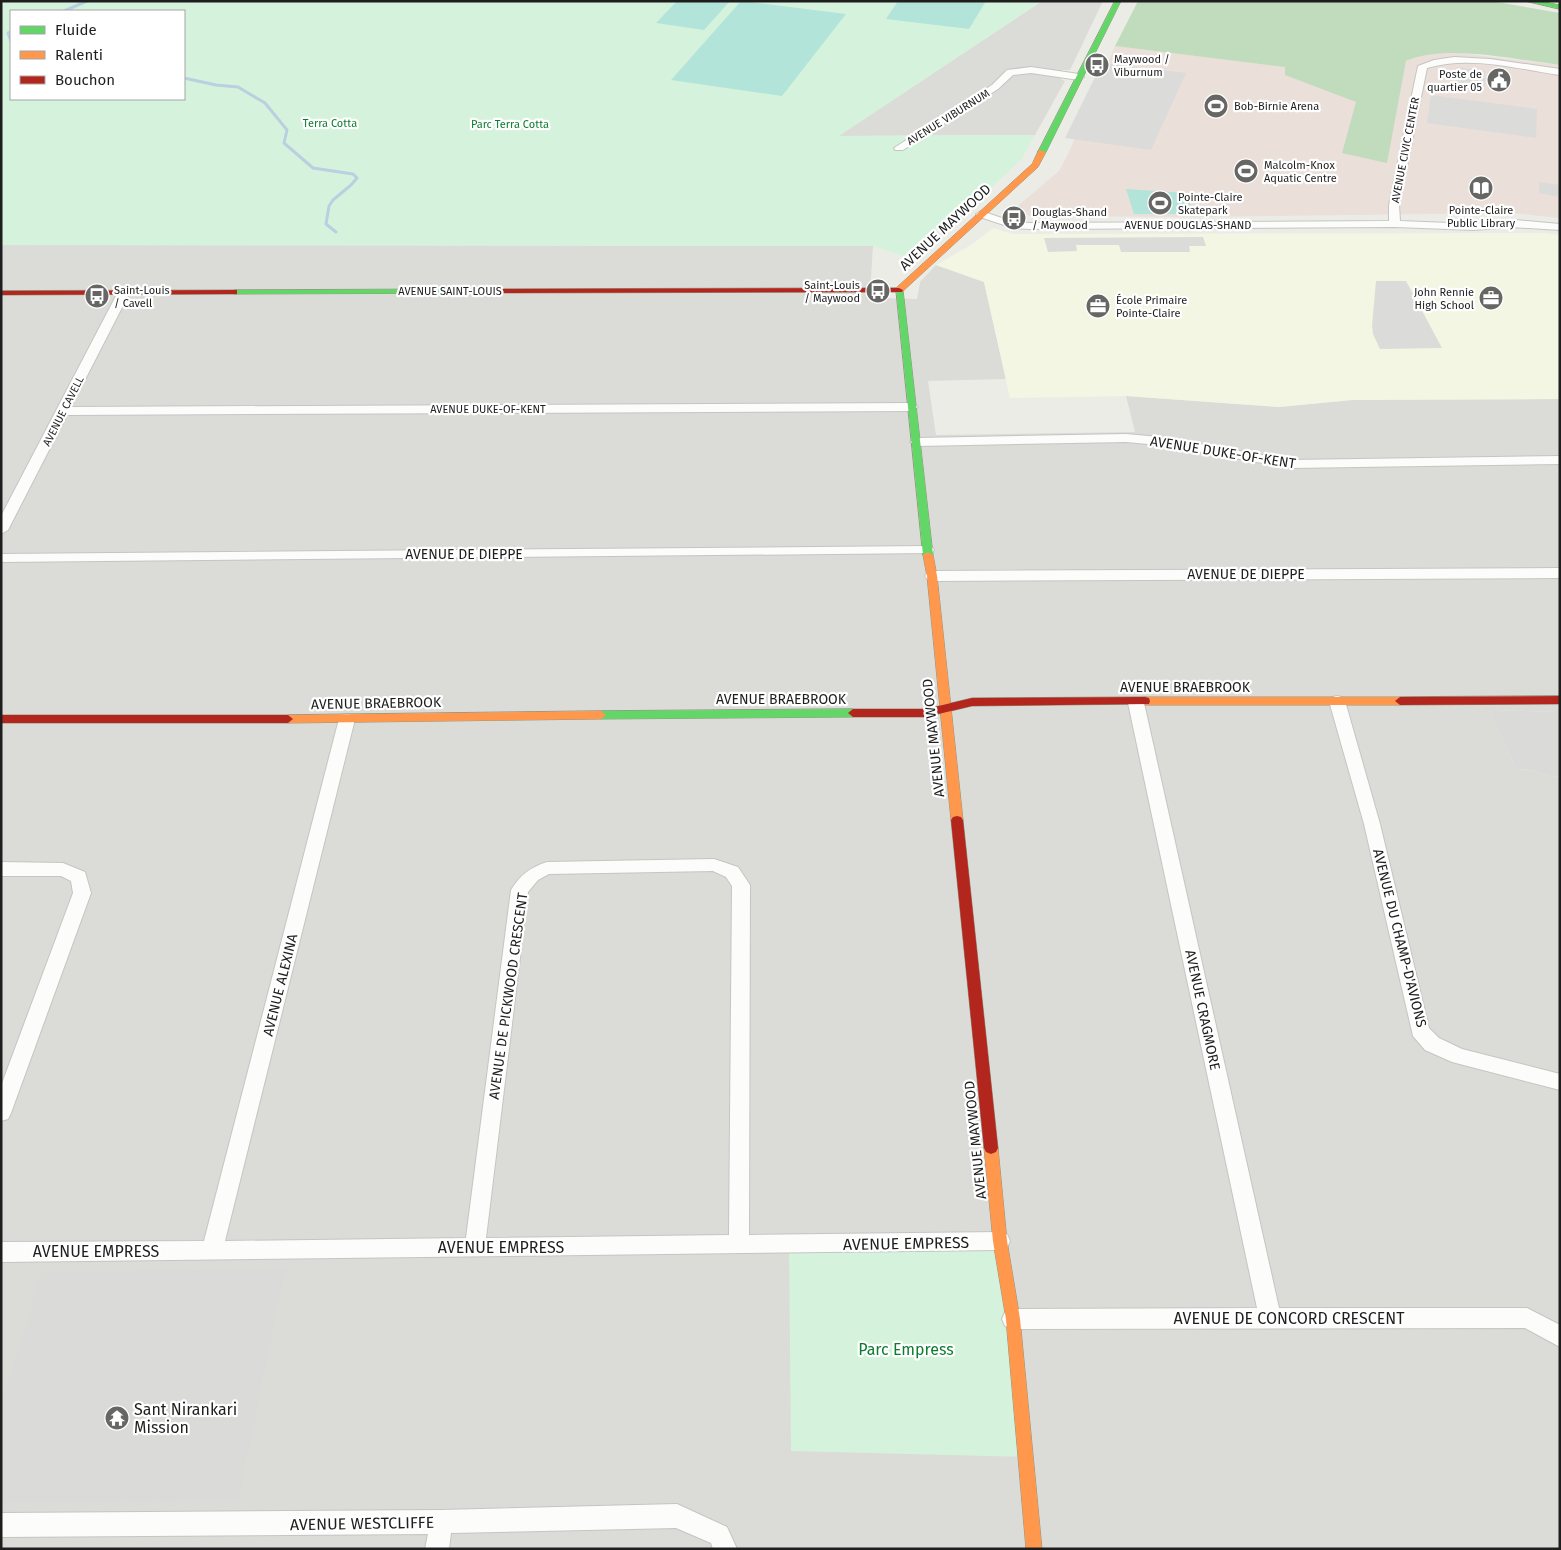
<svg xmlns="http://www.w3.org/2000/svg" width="1561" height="1550" viewBox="0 0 1561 1550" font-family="'Fira Sans',sans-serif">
<rect width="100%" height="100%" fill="#ecece7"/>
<g fill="#dbdbd8">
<polygon points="1042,1 1103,1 1070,70 1062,70 1061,79 1065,81 1035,135 838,136"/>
<polygon points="1,245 873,246 870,294 885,298 917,299 920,282 936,265 984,282 1006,379 928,381 936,435 1135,432 1126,396 1279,407 1352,400 1560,399 1560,712 1489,710 1516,769 1530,770 1552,777 1560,776 1560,1549 1,1549"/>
</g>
<polygon fill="#eadfd9" points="1115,46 1285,67 1356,102 1386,163 1406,61 1419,55 1451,52 1560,65 1560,218 1512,213 1198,217 1030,216 1014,209 1059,171 1069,152"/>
<polygon fill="#f2f6e2" points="993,228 1013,234 1543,233 1560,235 1560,399 1352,400 1279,407 1126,396 1010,398 984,282 936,265 971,245"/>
<g fill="#dadad8">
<polygon points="1489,710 1560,712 1560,776 1552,777 1530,770 1516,769"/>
<polygon points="285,1269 238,1501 1,1502 1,1408 42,1272"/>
</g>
<path fill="#c1dcbc" d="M1138,1H1491L1560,13V65C1517,60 1444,43 1406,61L1387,163L1342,153L1356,102L1285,75V67L1115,46Z"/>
<g fill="#d5f3dc" fill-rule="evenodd">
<path d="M6,1H1042L839,136L1035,135L1022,159L977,201L960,205L924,239L903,256L873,246L1,245V4ZM11,11H184V99H11Z"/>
<polygon points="1000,1241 1024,1457 791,1451 789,1245"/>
</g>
<g fill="#b2e4da">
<polygon points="677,1 730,1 704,30 656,23"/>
<polygon points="741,1 846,14 782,96 671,80"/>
<polygon points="898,1 986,1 969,29 886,19"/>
<polygon points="1126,189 1185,193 1194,214 1134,214"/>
</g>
<g fill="#dbdbd9">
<polygon points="1102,63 1186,73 1151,150 1065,138"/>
<polygon points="1457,67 1485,71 1485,86 1455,82"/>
<polygon points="1431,95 1537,109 1536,138 1427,123"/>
<polygon points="1539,182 1560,185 1560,197 1539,193"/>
<polygon points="1203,237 1206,246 1189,246 1190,252 1121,252 1119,245 1076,245 1077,251 1048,252 1044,238"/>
<polygon points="1376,281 1406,281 1442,348 1380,349 1373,334 1372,326"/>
</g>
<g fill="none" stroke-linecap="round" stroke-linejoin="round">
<g stroke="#bacfe0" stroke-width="3">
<polyline points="64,11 87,1"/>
<polyline points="11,32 8,33 11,41"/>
<polyline points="184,78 216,85 238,87 265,103 287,130 284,143 313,168 353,174 357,178 351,185 333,200 329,206 326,224 336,232"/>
</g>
<defs>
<g id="street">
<path d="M1454,57L1490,59L1560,69V75C1517,69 1470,55 1427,68L1399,205L1400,221L1474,224L1515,220L1560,224V230L1511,227L1474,230L1395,227L1030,229L1013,228L977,216L976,214L981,211L1014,222L1030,223L1389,221V205L1418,66L1434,60Z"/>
<polygon points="1031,67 1079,74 1084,77 1079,80 1031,73 1013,75 998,89 903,150 895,150 894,148 992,85 1007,70"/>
<polygon points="124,289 130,292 71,407 912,403 918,407 912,411 67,415 8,530 1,534 1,516 118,292"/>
<polygon points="1126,434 1159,437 1291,460 1560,456 1560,464 1291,468 1159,445 1126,442 917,446 910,442 917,438"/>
<polygon points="927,546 932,547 934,550 932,553 1,562 1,554"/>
<polygon points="1560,568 1560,578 932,581 927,579 925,576 927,573 932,571"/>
<polygon points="1337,696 1342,697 1345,701 1380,824 1429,1028 1439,1038 1462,1049 1560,1074 1560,1090 1452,1062 1425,1050 1413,1036 1364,824 1329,701 1332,697"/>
<polygon points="1136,698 1142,699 1144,703 1279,1308 1527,1308 1560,1325 1560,1347 1525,1328 1013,1329 1005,1326 1002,1319 1005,1312 1013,1309 1257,1308 1128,703 1130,699"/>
<path d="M347,714L353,715L355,719L225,1241L466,1238L511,890C520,875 531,867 547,862L714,859L738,867L750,885L749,1235L1000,1232L1007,1234L1010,1241L1007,1248L1000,1250L1,1262V1242L204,1241L339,719L341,715ZM713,871L726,877L732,886L729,1235L486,1238L528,892L538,880L549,874Z"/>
<polygon points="1,862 63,863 85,872 91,893 11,1113 8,1119 1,1121 1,1086 73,893 71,881 61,876 1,876"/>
<polygon points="677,1504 727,1527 737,1549 713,1549 711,1543 676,1528 451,1533 449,1549 425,1549 428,1534 1,1537 1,1513 441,1510"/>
</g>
<g id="fast">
<polygon points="1115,1 1121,1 1046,152 1039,154 1038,152"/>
<polygon points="1525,1 1539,1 1560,5 1560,9"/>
<polygon points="896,288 903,290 933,555 928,558 923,555"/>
<polygon points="500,289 504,291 503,293 234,294 230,292 234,290"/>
<polygon points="853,709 858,713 853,717 601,719 596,715 601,711"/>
</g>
<g id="slow">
<polygon points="1039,150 1046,152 1038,167 902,292 896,292 896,288 1032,164"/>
<polygon points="928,552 933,555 937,576 963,820 961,823 953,823 951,820 927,576 923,555"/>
<polygon points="1145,697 1400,697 1405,701 1400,705 1145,705 1140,701"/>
<polygon points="601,711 606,715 601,719 288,723 283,719 288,715"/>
<polygon points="991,1142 996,1144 998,1148 1007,1241 1020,1319 1042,1549 1026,1549 1006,1319 993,1241 984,1148 986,1144"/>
</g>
<g id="jam">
<polygon points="899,288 903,290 902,292 500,293 496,291 500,289"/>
<polygon points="234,290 237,290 237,294 1,295 1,291"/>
<polygon points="1560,696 1560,704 1400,705 1395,701 1400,697"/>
<polygon points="1145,697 1149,698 1150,701 1149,704 972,706 926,717 853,717 848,713 853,709 926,709 972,698"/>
<polygon points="1,715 288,715 293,719 288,723 1,723"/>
<polygon points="957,816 961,817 963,820 998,1148 996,1152 991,1154 986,1152 984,1148 951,820 953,817"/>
</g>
</defs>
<use href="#street" stroke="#c5c5c3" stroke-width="2"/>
<use href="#fast" stroke="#90977f" stroke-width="1"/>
<use href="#slow" stroke="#90977f" stroke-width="1"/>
<use href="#jam" stroke="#90977f" stroke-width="1"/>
<use href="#street" fill="#fcfcfb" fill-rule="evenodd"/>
<use href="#fast" fill="#63d668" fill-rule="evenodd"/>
<use href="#slow" fill="#ff974d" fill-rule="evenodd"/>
<use href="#jam" fill="#b3261e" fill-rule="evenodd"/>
</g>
<defs>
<symbol id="bus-disc" viewBox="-11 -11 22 22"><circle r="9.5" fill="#666664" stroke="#fff"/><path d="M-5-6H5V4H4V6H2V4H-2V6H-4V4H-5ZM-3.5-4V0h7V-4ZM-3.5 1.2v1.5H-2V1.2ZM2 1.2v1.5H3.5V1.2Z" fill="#fff"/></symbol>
<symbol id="civic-disc" viewBox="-11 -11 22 22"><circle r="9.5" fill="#666664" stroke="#fff"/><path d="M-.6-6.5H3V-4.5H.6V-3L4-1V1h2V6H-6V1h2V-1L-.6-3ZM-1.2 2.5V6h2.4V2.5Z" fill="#fff"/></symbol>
<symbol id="stadium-disc" viewBox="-11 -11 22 22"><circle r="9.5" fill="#666664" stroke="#fff"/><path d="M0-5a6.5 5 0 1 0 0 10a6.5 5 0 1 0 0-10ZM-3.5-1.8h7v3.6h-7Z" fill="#fff"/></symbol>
<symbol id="library-disc" viewBox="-11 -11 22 22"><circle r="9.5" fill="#666664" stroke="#fff"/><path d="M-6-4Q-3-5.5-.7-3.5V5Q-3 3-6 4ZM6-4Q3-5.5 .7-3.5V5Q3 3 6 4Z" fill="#fff"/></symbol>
<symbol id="office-disc" viewBox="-11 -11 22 22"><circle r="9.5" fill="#666664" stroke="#fff"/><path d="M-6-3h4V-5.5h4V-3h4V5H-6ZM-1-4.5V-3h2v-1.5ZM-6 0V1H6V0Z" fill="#fff"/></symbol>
<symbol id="temple-disc" viewBox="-11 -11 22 22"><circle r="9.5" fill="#666664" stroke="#fff"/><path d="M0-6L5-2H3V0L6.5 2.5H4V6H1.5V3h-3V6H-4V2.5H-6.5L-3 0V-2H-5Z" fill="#fff"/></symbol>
</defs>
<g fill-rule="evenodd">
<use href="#bus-disc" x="1083" y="51" width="28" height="28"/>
<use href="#civic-disc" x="1485" y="66" width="28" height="28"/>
<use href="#stadium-disc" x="1202" y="92" width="28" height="28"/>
<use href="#stadium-disc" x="1232" y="157" width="28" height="28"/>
<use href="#library-disc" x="1467" y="174" width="28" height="28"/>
<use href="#stadium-disc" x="1146" y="189" width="28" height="28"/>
<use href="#bus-disc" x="1000" y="204" width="28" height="28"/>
<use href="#bus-disc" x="864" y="277" width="28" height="28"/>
<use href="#bus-disc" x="83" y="282" width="28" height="28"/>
<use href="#office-disc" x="1477" y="284" width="28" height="28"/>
<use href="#office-disc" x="1084" y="292" width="28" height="28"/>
<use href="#temple-disc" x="103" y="1404" width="28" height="28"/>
</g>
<g text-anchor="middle" stroke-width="4.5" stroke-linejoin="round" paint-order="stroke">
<g font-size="11" fill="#1e1e1e" stroke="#fff" text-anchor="start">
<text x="1114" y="63">Maywood /<tspan x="1114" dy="13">Viburnum</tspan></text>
<text x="1482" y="78" text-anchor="end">Poste de<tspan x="1482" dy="13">quartier 05</tspan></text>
<text x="1234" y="110">Bob-Birnie Arena</text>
<text x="1264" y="169">Malcolm-Knox<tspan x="1264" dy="13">Aquatic Centre</tspan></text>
<text x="1178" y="201">Pointe-Claire<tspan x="1178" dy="13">Skatepark</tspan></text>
<text x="1481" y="214" text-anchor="middle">Pointe-Claire<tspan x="1481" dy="13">Public Library</tspan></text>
<text x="1032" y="216">Douglas-Shand<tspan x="1032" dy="13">/ Maywood</tspan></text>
<text x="860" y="289" text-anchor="end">Saint-Louis<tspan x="860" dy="13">/ Maywood</tspan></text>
<text x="114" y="294">Saint-Louis<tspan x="114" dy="13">/ Cavell</tspan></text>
<text x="1474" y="296" text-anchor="end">John Rennie<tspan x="1474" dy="13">High School</tspan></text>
<text x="1116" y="304">École Primaire<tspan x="1116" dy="13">Pointe-Claire</tspan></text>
</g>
<g font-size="11" fill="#1e1e1e" stroke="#fff">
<text transform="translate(948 117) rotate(-32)" y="4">AVENUE VIBURNUM</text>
<text transform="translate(1405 150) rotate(-79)" y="4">AVENUE CIVIC CENTER</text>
<text x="1188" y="229">AVENUE DOUGLAS-SHAND</text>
<text x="450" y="295">AVENUE SAINT-LOUIS</text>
<text x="488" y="413">AVENUE DUKE-OF-KENT</text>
<text transform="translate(63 411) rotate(-63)" y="4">AVENUE CAVELL</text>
</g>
<g font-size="11" fill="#0c7d30" stroke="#fff">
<text x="330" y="127">Terra Cotta</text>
<text x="510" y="128">Parc Terra Cotta</text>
</g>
<g font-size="14" fill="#1e1e1e" stroke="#fff">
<text transform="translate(945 227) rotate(-43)" y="5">AVENUE MAYWOOD</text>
<text transform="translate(1223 452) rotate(9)" y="5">AVENUE DUKE-OF-KENT</text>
<text x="464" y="559">AVENUE DE DIEPPE</text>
<text x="1246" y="579">AVENUE DE DIEPPE</text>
<text x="1185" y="692">AVENUE BRAEBROOK</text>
<text x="781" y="704">AVENUE BRAEBROOK</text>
<text transform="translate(376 703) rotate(-1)" y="5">AVENUE BRAEBROOK</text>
<text transform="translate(933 738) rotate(-96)" y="5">AVENUE MAYWOOD</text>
<text transform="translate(1400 938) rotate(76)" y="5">AVENUE DU CHAMP-D'AVIONS</text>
<text transform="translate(280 985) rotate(-76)" y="5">AVENUE ALEXINA</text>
<text transform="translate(508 996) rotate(-82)" y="5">AVENUE DE PICKWOOD CRESCENT</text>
<text transform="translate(1203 1010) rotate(78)" y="5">AVENUE CRAGMORE</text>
<text transform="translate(975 1140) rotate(-96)" y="5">AVENUE MAYWOOD</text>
</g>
<g font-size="16" fill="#1e1e1e" stroke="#fff">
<text transform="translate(906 1243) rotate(-1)" y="6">AVENUE EMPRESS</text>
<text x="501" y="1253">AVENUE EMPRESS</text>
<text x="96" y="1257">AVENUE EMPRESS</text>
<text x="1289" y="1324">AVENUE DE CONCORD CRESCENT</text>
<text transform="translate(362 1523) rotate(-1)" y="6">AVENUE WESTCLIFFE</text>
</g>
<g font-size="16" fill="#0c7d30" stroke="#fff">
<text x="906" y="1355">Parc Empress</text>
</g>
<g font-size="16" fill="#1e1e1e" stroke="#fff" text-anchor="start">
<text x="134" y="1415">Sant Nirankari<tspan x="134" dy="18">Mission</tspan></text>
</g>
</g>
<rect width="1561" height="1550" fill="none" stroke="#1e1e1e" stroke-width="5"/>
<rect x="10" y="10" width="175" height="90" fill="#ffffff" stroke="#a5a5a5"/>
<rect x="20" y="26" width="25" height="8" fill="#63d668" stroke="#a5a5a5"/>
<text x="55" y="35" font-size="15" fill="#1e1e1e">Fluide</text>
<rect x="20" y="51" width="25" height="8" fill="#ff974d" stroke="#a5a5a5"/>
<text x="55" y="60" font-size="15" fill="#1e1e1e">Ralenti</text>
<rect x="20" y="76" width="25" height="8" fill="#b3261e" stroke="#a5a5a5"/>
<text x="55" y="85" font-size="15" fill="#1e1e1e">Bouchon</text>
</svg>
